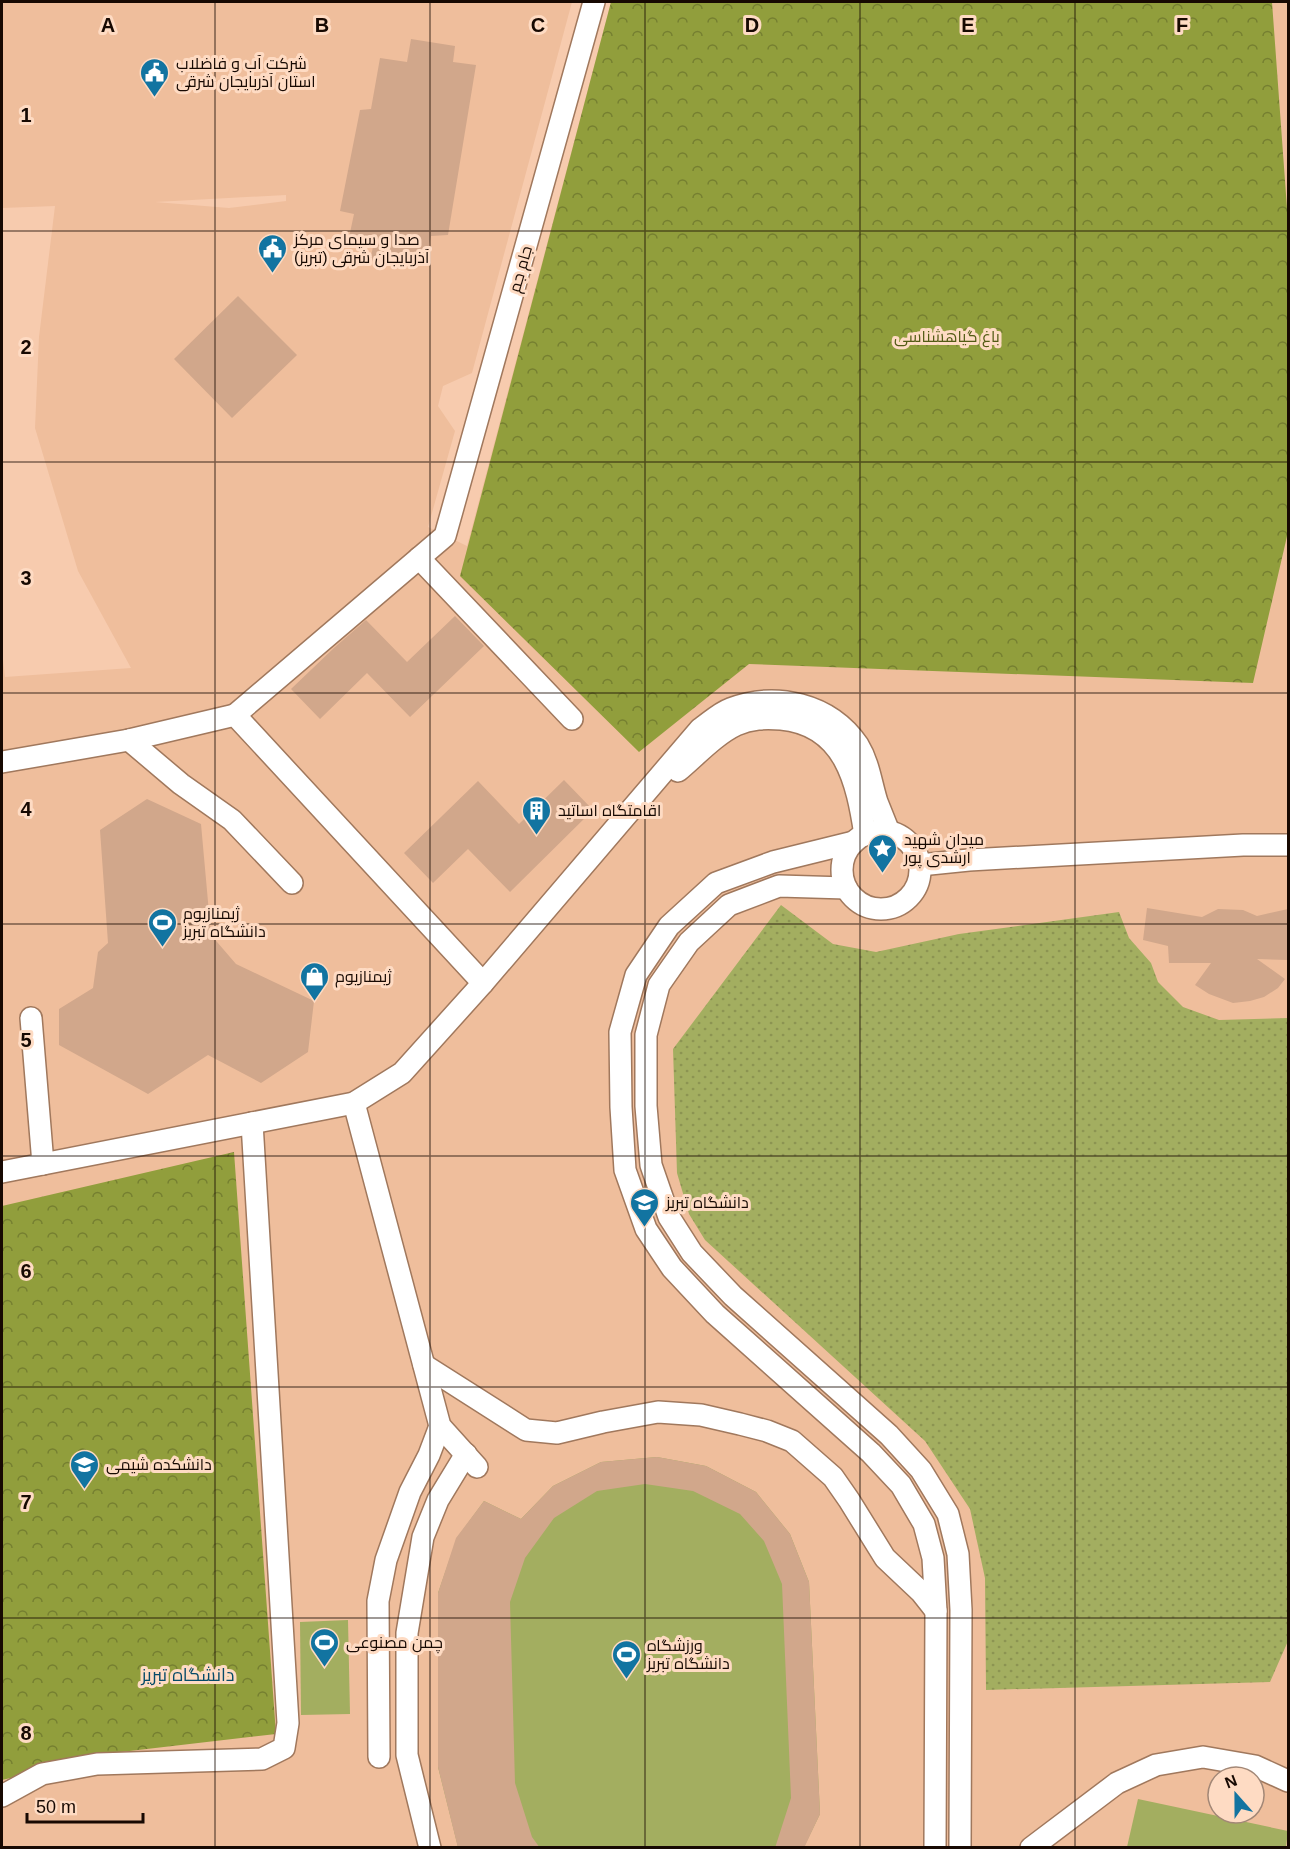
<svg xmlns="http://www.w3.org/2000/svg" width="1290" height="1849" viewBox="0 0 1290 1849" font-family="Helvetica,Cairo,sans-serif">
<defs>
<pattern id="grass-dots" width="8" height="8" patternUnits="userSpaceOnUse" patternTransform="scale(1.5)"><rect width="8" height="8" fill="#a3ae60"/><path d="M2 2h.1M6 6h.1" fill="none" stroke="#8c9452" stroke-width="1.8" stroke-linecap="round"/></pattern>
<pattern id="forest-crowns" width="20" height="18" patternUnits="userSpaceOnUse" patternTransform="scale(1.5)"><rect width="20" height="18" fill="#919e3c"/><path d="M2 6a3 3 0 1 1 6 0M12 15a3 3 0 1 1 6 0" fill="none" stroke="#757f30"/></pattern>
</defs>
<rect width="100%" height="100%" fill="#f7cbae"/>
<path fill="#efbe9c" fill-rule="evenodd" d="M2,2H572L472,373L443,386L438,406L455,431L428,527L467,546L611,2H1288V1847H2V650L5,677L131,668L78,571L35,428L39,337L55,206L2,208ZM286,195V201L229,208L155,202ZM1218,1777H1254V1813H1218Z"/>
<polygon fill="url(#grass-dots)" points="781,905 833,944 876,952 959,934 1119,912 1129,938 1151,963 1158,982 1183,1007 1219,1020 1288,1018 1288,1641 1270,1682 986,1690 985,1578 970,1509 925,1441 705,1240 689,1214 677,1173 673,1049"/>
<g fill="url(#forest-crowns)">
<polygon points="611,2 1272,2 1288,222 1288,532 1253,683 749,664 639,752 460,576"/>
<polygon points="234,1152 276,1734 121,1752 2,1780 2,1206"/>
</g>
<g fill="#a3ae60">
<polygon points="657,1457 706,1466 756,1492 790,1534 809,1582 820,1814 804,1847 458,1847 438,1767 438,1593 457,1538 484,1501 521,1519 553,1486 601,1462"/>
<polygon points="348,1620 350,1714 301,1715 300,1622"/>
<polygon points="1138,1799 1288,1831 1286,1847 1127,1847"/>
</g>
<g fill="#d1a78b">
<polygon points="411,39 455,46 453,62 476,65 448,235 431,236 426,261 404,256 402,267 370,260 373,247 348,242 354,214 340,211 360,110 371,109 380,58 407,62"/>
<polygon points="238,296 297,355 232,418 174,359"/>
<polygon points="455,616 484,646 410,717 367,673 320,719 291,689 335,647 366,620 407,662"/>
<polygon points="564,780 593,810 510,892 468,849 433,883 404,853 478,781 519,824"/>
<polygon points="147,799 201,824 211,935 236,964 314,1001 308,1052 261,1083 208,1055 148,1094 59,1045 59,1009 93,988 98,952 108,943 100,830"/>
<polygon points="1147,908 1202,917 1218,909 1243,910 1257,916 1288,909 1288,960 1257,959 1285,979 1278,988 1264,997 1250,1001 1233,1003 1209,994 1195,985 1211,963 1169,963 1168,946 1143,940"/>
<polygon points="657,1457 706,1466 756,1492 790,1534 809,1582 820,1814 804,1848 775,1848 791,1798 782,1584 764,1541 740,1514 693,1491 645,1484 597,1491 554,1518 525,1558 510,1602 515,1783 532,1837 540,1848 458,1848 438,1767 438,1593 456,1538 484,1501 521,1519 553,1486 601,1462"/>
</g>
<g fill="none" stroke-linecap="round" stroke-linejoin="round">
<defs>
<g id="minor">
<polyline points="419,558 572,719"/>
<polyline points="235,715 445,536 594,2"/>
<polyline points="129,740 181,784 232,820 292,883"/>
<polyline points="2,762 129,740 235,715 483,983"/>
<path d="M678,771C696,756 715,735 736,725C751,718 765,718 781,719C845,725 857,782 865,835"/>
<circle cx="881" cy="870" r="39"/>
<polyline points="854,842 773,862 716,883 669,926 636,975 620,1032 621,1107 625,1170 646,1229 672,1268 715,1314 871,1453 901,1485 924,1524 933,1558 936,1611 935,1848"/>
<polyline points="920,865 969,860 1243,845 1288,845"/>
<polyline points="846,888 779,886 729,905 689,942 659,985 646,1035 646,1106 651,1165 669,1217 692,1253 733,1296 889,1435 921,1470 948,1514 958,1554 961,1610 960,1848"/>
<polyline points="31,1018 43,1164"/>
<polyline points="354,1103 440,1426 477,1467"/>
<path d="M2,1172L354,1103L402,1073L483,983L700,729C709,723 719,713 730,709C776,691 830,704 858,745C869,763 871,783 877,802C881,812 885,822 889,832"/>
<polyline points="424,1365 526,1430 557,1433 603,1422 658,1412 701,1415 740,1424 767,1431 792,1441 833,1477 849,1500 885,1558 921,1592 936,1611"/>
<polyline points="379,1757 378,1601 386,1560 410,1492 429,1455 440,1426"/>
<polyline points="2,1796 42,1774 97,1764 262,1759 284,1748 288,1723 252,1123"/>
<polyline points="430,1848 407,1755 407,1633 423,1537 438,1500 466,1454"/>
<polyline points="1031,1848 1117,1783 1156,1765 1203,1757 1255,1766 1288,1781"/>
</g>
</defs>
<use href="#minor" stroke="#a0785d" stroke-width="24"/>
<use href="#minor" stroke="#fff" stroke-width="21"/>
</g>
<path fill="none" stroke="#170902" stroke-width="1.5" stroke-opacity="0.55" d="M215,2V1848M430,2V1848M645,2V1848M860,2V1848M1075,2V1848M2,231H1288M2,462H1288M2,693H1288M2,924H1288M2,1156H1288M2,1387H1288M2,1618H1288"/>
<defs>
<symbol id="civic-pin" viewBox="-11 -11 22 30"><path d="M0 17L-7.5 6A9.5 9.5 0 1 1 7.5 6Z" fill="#1274a1" stroke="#fedbc3"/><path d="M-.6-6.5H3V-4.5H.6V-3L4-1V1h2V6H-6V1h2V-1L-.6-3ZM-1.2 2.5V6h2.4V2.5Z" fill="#fff"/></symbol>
<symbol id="building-pin" viewBox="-11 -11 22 30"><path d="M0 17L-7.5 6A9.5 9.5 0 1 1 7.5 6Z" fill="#1274a1" stroke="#fedbc3"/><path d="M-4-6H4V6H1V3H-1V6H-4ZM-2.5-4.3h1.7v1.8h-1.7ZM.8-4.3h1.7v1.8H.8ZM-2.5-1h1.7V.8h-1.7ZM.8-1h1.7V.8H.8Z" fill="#fff"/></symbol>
<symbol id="sight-pin" viewBox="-11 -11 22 30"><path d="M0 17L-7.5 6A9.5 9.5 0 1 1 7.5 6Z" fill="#1274a1" stroke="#fedbc3"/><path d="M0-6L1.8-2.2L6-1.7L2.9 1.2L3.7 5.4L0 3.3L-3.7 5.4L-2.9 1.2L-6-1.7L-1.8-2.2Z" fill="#fff"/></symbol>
<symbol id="stadium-pin" viewBox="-11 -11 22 30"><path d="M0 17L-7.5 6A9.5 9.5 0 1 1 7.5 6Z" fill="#1274a1" stroke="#fedbc3"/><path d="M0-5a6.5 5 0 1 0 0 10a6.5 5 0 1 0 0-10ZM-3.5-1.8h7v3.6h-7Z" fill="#fff"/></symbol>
<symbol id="shop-pin" viewBox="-11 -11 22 30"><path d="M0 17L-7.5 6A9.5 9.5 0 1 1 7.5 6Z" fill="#1274a1" stroke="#fedbc3"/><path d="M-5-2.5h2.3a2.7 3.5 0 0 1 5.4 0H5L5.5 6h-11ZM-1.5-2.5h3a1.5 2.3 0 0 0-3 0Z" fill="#fff"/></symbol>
<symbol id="university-pin" viewBox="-11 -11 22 30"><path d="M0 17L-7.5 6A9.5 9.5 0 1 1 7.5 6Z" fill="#1274a1" stroke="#fedbc3"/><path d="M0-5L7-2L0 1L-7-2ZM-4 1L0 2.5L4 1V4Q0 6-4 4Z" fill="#fff"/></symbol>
</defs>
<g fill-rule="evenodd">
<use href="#civic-pin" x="138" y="56" width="33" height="45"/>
<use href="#civic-pin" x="256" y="232" width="33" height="45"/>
<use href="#building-pin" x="520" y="794" width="33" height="45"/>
<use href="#sight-pin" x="866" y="832" width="33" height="45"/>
<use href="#stadium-pin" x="146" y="906" width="33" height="45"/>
<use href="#shop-pin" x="298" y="960" width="33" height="45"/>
<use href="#university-pin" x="628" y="1186" width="33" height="45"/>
<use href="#university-pin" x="68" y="1448" width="33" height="45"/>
<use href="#stadium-pin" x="308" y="1626" width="33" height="45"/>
<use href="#stadium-pin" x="610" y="1638" width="33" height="45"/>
</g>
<g text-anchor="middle" stroke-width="6" stroke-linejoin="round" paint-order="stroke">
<g font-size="16" fill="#170902" stroke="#fedbc3" text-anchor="start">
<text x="176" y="69">شرکت آب و فاضلاب<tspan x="176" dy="18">استان آذربایجان شرقی</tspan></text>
<text x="294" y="245">صدا و سیمای مرکز<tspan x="294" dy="18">آذربایجان شرقی (تبریز)</tspan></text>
<text x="558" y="816">اقامتگاه اساتید</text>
<text x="904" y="845">میدان شهید<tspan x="904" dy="18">ارشدی پور</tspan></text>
<text x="183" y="919">ژیمنازیوم<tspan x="183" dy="18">دانشگاه تبریز</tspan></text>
<text x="335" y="982">ژیمنازیوم</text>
<text x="666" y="1208">دانشگاه تبریز</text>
<text x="106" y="1470">دانشکده شیمی</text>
<text x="346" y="1648">چمن مصنوعی</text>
<text x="647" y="1651">ورزشگاه<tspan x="647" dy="18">دانشگاه تبریز</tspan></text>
</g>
<g font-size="16" fill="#170902" stroke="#fedbc3">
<text transform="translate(520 269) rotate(-74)" y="6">جام جم</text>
</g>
<g font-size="16" fill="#535b14" stroke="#fedbc3">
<text x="947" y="342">باغ گیاهشناسی</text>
</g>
<g font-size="18" fill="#054a68" stroke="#fedbc3">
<text x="188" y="1681">دانشگاه تبریز</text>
</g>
</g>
<g font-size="20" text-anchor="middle" font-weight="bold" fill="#170902" stroke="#fedbc3" stroke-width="6" stroke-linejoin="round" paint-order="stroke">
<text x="108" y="32">A</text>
<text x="322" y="32">B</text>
<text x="538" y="32">C</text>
<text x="752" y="32">D</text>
<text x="968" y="32">E</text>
<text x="1182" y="32">F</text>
<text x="26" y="122">1</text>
<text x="26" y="354">2</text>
<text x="26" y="585">3</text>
<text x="26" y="816">4</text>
<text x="26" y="1047">5</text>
<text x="26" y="1278">6</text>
<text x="26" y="1509">7</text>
<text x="26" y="1740">8</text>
</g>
<rect width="1290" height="1849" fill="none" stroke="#170902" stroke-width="6"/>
<g transform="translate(1236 1795) rotate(339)"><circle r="28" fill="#fedbc3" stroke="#a28776" stroke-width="1.5"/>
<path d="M0-4.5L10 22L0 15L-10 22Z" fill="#1274a1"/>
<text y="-9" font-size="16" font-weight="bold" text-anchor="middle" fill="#170902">N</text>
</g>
<path d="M27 1813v9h116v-9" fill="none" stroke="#170902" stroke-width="3"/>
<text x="36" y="1813" font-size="18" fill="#170902" stroke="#fedbc3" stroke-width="4.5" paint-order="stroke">50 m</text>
</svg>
